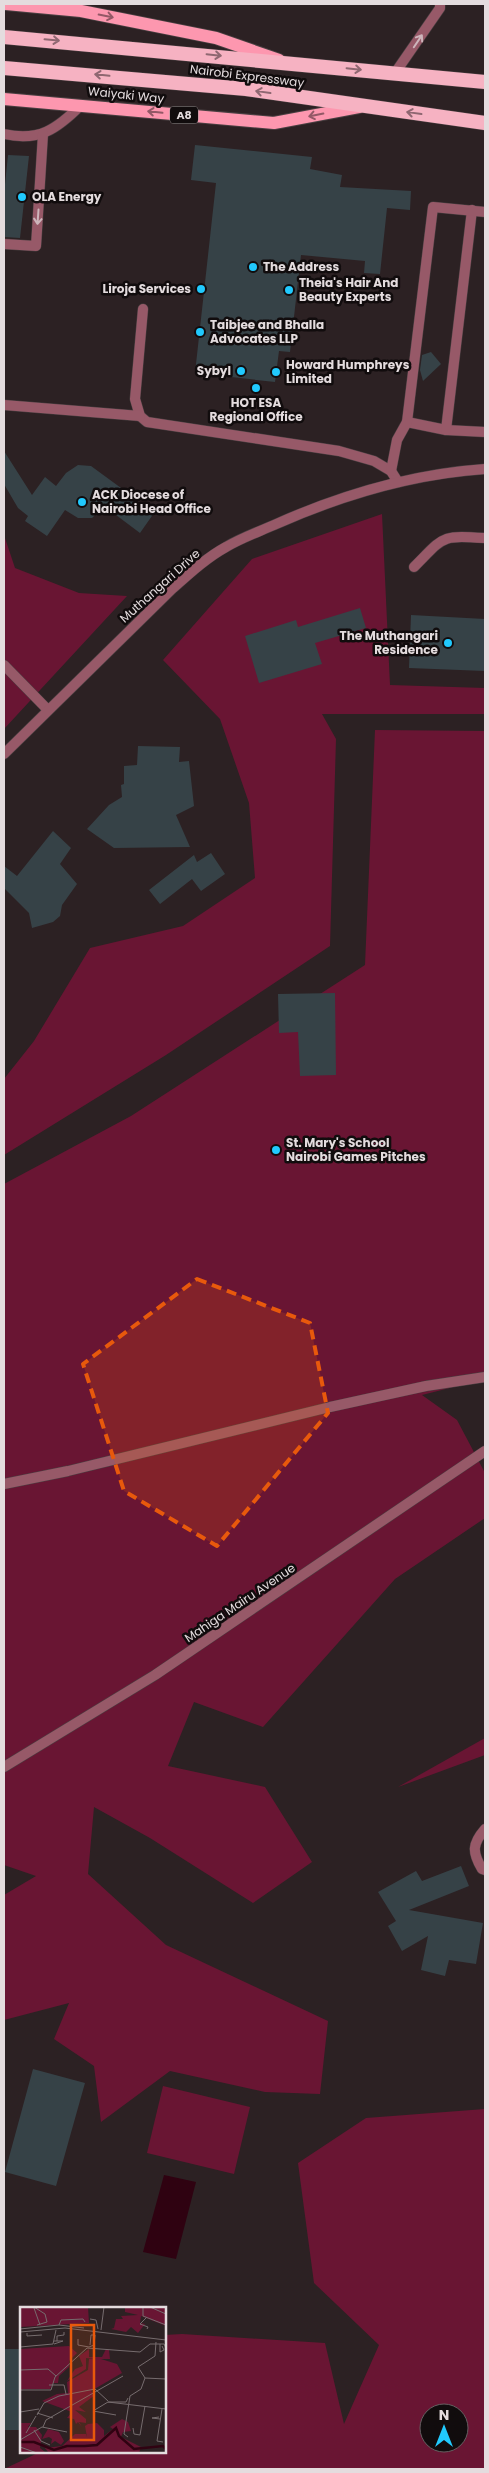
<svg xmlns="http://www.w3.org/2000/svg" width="489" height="2473" viewBox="0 0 489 2473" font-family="Poppins,sans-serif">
<rect width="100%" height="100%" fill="#2c2123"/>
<g fill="#691533" fill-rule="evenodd">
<polygon points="382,514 390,685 485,688 485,714 322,714 336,739 330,946 166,1055 4,1155 4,1079 34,1041 90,948 183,926 255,878 249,803 220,719 163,660 252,559"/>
<polygon points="4,535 15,568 79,593 127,596 4,729"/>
<polygon points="375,730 485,731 485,1379 422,1395 457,1420 485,1473 485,1518 395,1579 263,1727 194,1702 168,1766 265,1787 312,1862 253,1903 150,1838 94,1807 88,1874 166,1945 328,2021 320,2094 265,2092 170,2071 101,2122 94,2066 54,2039 69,2003 4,2020 4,1895 36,1876 4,1865 4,1184 131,1116 365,965"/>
<polygon points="485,1738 485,1755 398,1787"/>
<polygon points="163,2086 250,2107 234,2174 147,2153"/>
<path d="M485,2109V2469H4L40,2452H165V2335L182,2334L325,2343L344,2424L379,2345L314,2283L298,2163L366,2118ZM429,2413H459V2443H429Z"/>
</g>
<polygon fill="#2f0211" points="164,2175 196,2182 176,2259 143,2252"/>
<g fill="#364247">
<polygon points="195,145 312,157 310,169 342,175 340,187 411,191 410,210 387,208 380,274 364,273 365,261 301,255 290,352 279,351 275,382 195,373 216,183 191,180"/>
<polygon points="8,155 29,156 20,238 4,237 4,194"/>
<polygon points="431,352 441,364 423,381 420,370 422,355"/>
<polygon points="4,451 32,495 45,477 56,486 66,473 78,465 91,466 132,496 130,498 154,513 140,533 104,506 92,518 78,518 65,510 47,536 25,521 28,516 18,508 4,484"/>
<polygon points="360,608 366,628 315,643 322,664 259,683 245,636 296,620 298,627"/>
<polygon points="411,615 485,619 485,671 409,668"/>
<polygon points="138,746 180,747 179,762 189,761 194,806 176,815 190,847 114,848 87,829 109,805 122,797 121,785 124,784 124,766 137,765"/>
<polygon points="53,831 71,848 60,864 77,884 62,905 60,916 53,922 32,928 29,913 4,888 4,866 17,876"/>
<polygon points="211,853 225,874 201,891 192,879 160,904 149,890 194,855 197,862"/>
<polygon points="335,993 336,1075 300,1076 298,1032 279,1033 278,994"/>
<polygon points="461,1866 469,1886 409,1910 483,1923 476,1964 449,1960 445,1976 421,1970 428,1936 402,1951 388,1926 396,1921 378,1892 416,1871 422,1881"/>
<polygon points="33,2069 85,2083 56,2186 5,2172"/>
<rect x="4" y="2349" width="17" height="81"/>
</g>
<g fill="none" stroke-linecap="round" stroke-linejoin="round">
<defs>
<g id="service">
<polyline points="395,73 440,8 440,4"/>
<path d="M4,134C39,142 57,129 81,105"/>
<polyline points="4,244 36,246 43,134"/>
<polyline points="143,309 135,399 140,416 147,422 339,451 374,461 391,471 398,482"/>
<polyline points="4,405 140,416"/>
<polyline points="407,422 446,430 485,432"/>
<polyline points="446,430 472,210"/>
<polyline points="391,471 397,440 407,422 433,207 485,212"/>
<path d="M414,567C445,536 440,535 485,538"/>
<polyline points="4,665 48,710"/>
</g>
<g id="minor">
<path d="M4,754L172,589C189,574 206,558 226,547C241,538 258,532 274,525C341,495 412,474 485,469"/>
<polyline points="4,1484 68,1471 330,1407 426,1386 485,1377"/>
<polyline points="4,1767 155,1675 485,1451"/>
<path d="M485,1829C472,1844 472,1852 482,1869L485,1870"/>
</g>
<g id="primary">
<polyline points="6,4 81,11 216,38 279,60"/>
<polyline points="4,99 274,123 359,107"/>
</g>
<g id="trunk">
<polyline points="4,37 485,82"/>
<polyline points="4,68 246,89 485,123"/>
</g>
</defs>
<use href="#service" stroke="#493f41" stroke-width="11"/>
<use href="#minor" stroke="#493f41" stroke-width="11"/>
<use href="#primary" stroke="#493f41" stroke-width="14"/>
<use href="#trunk" stroke="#493f41" stroke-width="15"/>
<use href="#service" stroke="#975968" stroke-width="10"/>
<use href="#minor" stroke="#975968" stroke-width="10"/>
<use href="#primary" stroke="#fd97af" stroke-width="12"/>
<use href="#trunk" stroke="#f6b2c2" stroke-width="14"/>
</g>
<defs><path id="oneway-shaft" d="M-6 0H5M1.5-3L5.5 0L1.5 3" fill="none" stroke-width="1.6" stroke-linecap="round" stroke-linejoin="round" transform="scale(1.25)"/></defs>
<g stroke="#935866">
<use href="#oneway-shaft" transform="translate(106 16) rotate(11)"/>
<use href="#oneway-shaft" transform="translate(155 112) rotate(-174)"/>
<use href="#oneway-shaft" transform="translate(316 115) rotate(169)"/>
</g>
<g stroke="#8f6771">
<use href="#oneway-shaft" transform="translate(52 40) rotate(5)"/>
<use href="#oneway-shaft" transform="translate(214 55) rotate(6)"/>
<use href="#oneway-shaft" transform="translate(354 69) rotate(6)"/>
<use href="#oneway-shaft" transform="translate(102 75) rotate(-174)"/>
<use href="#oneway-shaft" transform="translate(263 92) rotate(-172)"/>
<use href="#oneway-shaft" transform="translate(414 113) rotate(-172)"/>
</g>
<g stroke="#cdb5bb">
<use href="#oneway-shaft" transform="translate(418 41) rotate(-56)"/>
<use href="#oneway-shaft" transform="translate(38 217) rotate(94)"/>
</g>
<path fill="#e8590c" fill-opacity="0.2" stroke="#e8590c" stroke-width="4" stroke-dasharray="10 6" stroke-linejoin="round" d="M197,1279L310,1323L328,1413L217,1546L124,1491L83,1364Z"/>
<g fill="#21c9fd" stroke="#110c0d" stroke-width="2">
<circle cx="22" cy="197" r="5"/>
<circle cx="253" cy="267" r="5"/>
<circle cx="201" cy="289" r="5"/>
<circle cx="289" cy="290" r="5"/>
<circle cx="200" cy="332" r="5"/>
<circle cx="241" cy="371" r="5"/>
<circle cx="276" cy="372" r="5"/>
<circle cx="256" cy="388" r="5"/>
<circle cx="82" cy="502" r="5"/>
<circle cx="448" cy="643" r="5"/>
<circle cx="276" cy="1150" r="5"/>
</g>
<g text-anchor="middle" stroke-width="5" stroke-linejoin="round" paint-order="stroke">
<rect fill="#110c0d" stroke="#a59e9f" stroke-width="1" x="170" y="106.5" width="28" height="17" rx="4"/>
<g font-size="11" font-weight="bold" fill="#e4dcde">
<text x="184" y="119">A8</text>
</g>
<g font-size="12" fill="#e4dcde" stroke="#110c0d">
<text transform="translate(247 76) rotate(7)" y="4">Nairobi Expressway</text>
<text transform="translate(126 95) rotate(6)" y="4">Waiyaki Way</text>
<text transform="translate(160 586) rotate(-42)" y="4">Muthangari Drive</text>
<text transform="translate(240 1603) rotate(-34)" y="4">Mahiga Mairu Avenue</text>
</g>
<g font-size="12" font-weight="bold" fill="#e4dcde" stroke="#110c0d" text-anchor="start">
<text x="32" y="201">OLA Energy</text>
<text x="263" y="271">The Address</text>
<text x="299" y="287">Theia's Hair And<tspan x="299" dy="14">Beauty Experts</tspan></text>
<text x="191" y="293" text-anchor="end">Liroja Services</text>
<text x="210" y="329">Taibjee and Bhalla<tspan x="210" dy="14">Advocates LLP</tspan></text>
<text x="286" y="369">Howard Humphreys<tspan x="286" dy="14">Limited</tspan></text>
<text x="231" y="375" text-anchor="end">Sybyl</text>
<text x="256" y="407" text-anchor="middle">HOT ESA<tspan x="256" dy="14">Regional Office</tspan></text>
<text x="92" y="499">ACK Diocese of<tspan x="92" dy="14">Nairobi Head Office</tspan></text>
<text x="438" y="640" text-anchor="end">The Muthangari<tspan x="438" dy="14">Residence</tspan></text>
<text x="286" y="1147">St. Mary's School<tspan x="286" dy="14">Nairobi Games Pitches</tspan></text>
</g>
</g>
<g transform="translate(20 2307)">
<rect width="146" height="146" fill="#2c2123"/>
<path d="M0,0H68L69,16L0,20ZM105,0H146V19L121,9L120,16L125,17L118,26L111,20L106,25L91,22L94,21L96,12H103L101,9L118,8L105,5ZM49,39L57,46L49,54V60L39,69L38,76H33L30,82H2L0,86V42ZM69,42V50H82L86,42L89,43L90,52H81L97,57L102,66L71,84L75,88L59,100L66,105L55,103L66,112V116L59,115L62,120L58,115L56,117L54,112L47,111L52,105L22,94L37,87L48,86L47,75L68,63L69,52H76L66,51V62L47,74L55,62L63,59L59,49ZM102,112L108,115L111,124L103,125L101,130L121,140L119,146H0V116H11L8,120H16L22,128L20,141L25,145H28L25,141L42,139L55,127H66L67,130L65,119L68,117L77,116L84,123V129L93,122L90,120ZM28,122L39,125L44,134L41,138L35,134L31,137L32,132L29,130L22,132Z" fill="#691533"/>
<path fill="none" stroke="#2f0211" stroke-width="2.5" d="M0,135H14L34,143L47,139H65L77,138L96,121L99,129L114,142L143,139L146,142"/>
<path fill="none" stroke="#766c6e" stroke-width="1" d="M14,0L25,7L27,15L17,18M123,0V9L146,18M130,0L146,7M14,1L20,18M70,12L76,13L78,22M39,18L41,13L63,12L65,15M0,22L39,18L64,21M127,22L128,20L120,17L127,10M81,23L84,0M0,25L45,21L146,33M7,26V29L22,28M58,32V38L69,40M37,34V29L44,28V25M34,37L43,34H34M140,37V45L144,43L142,39M0,40L33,37L36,23M69,40L74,38L75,28H71L70,38M0,63L28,62L36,69M125,71L118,60L135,49L136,35M29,78H44L46,87M0,83H31L35,70L67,41L120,45L130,37H144L146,41M88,95H106L108,91M142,102L137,134L143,135M0,105L19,102M17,106L33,111M17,108L24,96L39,89L75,82L88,94M96,108L73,104L88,95L146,102M139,110L132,111L140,112M23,120L26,113L103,69M113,121L114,127L120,128L125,99M14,123L21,134L30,138M6,126L16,109M108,130L104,127L110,89L121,82L125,71L146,72M0,133L22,120L47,125M0,140L17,146"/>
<path fill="#e8590c" fill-opacity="0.15" stroke="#e8590c" stroke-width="2.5" d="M51,18H74V133H51Z"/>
<rect width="146" height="146" fill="none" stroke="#e4dcde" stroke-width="2.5"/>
</g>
<rect width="489" height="2473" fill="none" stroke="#e4dcde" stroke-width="10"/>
<g transform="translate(444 2428)"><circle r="24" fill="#110c0d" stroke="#655f61"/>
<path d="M0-4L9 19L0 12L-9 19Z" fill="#21c9fd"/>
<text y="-8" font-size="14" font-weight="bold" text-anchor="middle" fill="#e4dcde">N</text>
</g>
</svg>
